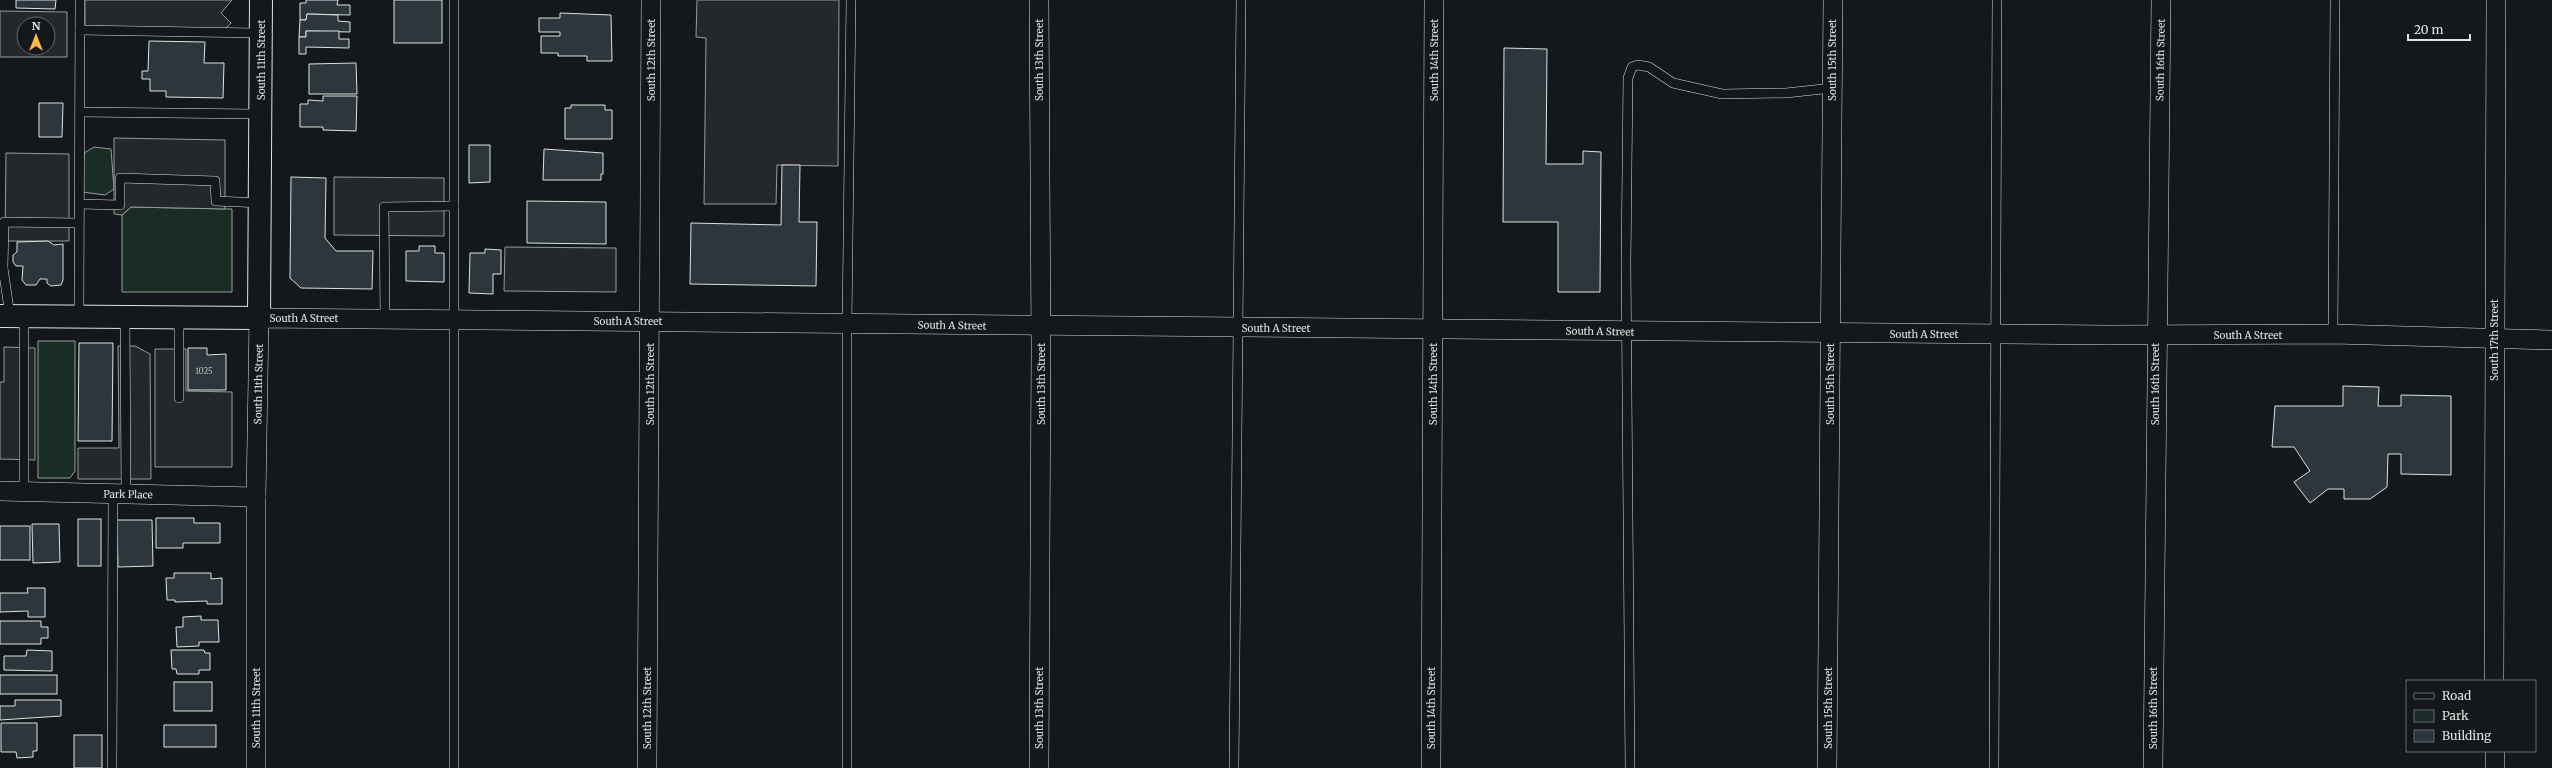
<svg xmlns="http://www.w3.org/2000/svg" width="2552" height="768" viewBox="0 0 2552 768" font-family="Merriweather,serif">
<rect width="100%" height="100%" fill="#14181c"/>
<g fill="#1a2d24" stroke="#939e99">
<polygon points="94,147 111,149 114,189 105,195 82,192 84,153"/>
<polygon points="131,207 232,209 232,292 122,292 122,215"/>
<polygon points="38,341 75,341 75,471 70,478 38,478"/>
</g>
<g fill="#24282b" stroke="#939e99" fill-rule="evenodd">
<polygon points="85,0 232,0 221,13 231,23 224,30 85,28"/>
<polygon points="697,0 839,0 838,166 777,165 776,204 704,204 706,38 696,37"/>
<path d="M0,11L67,12V57H0ZM24,24H48V48H24Z"/>
<polygon points="114,138 225,140 225,209 131,207 122,215 114,214"/>
<polygon points="6,153 69,154 69,241 5,241"/>
<polygon points="334,177 444,178 444,236 334,235"/>
<polygon points="505,247 616,248 616,292 504,291"/>
<polygon points="118,346 135,346 150,354 151,479 78,479 78,448 119,448"/>
<polygon points="4,347 35,348 35,460 0,459 0,382 4,382"/>
<polygon points="155,349 186,349 186,391 232,392 232,467 155,467"/>
</g>
<g fill="#2c363c" stroke="#d8e6dc">
<polygon points="16,0 56,0 55,9 16,8"/>
<polygon points="306,0 338,0 337,5 350,5 350,15 307,14 306,20 300,20 300,3 306,3"/>
<rect x="394" y="0" width="48" height="43"/>
<polygon points="560,13 611,15 612,61 587,61 587,56 558,56 558,53 541,53 541,36 560,36 560,32 539,32 539,18 560,18"/>
<polygon points="307,14 338,15 338,21 350,22 350,32 306,31 306,37 299,37 300,20 306,20"/>
<polygon points="306,31 339,31 339,39 349,39 349,48 306,47 306,54 299,54 299,37 306,37"/>
<polygon points="149,41 205,42 204,63 224,63 223,98 166,97 166,91 150,91 150,79 142,79 142,71 148,71"/>
<polygon points="1504,48 1547,49 1546,164 1583,164 1583,151 1601,152 1600,292 1558,292 1558,222 1503,222"/>
<polygon points="356,63 357,94 309,94 309,64"/>
<polygon points="323,96 357,96 356,131 323,130 323,127 300,127 300,104 308,104 308,100 323,101"/>
<polygon points="39,103 63,103 62,137 39,137"/>
<polygon points="571,105 605,105 605,110 612,110 612,139 565,139 565,108 571,108"/>
<polygon points="469,145 490,145 490,182 469,183"/>
<polygon points="544,149 603,153 603,174 601,174 601,180 543,180"/>
<polygon points="782,165 800,165 799,222 817,222 816,286 690,284 691,223 781,225"/>
<polygon points="291,177 326,178 325,238 336,251 373,251 372,289 301,288 290,278"/>
<polygon points="527,201 606,202 606,244 527,243"/>
<polygon points="48,241 54,245 63,244 63,280 61,285 51,286 47,283 47,279 40,279 36,285 26,285 22,280 23,266 16,266 13,262 13,255 17,252 17,242"/>
<polygon points="419,246 435,246 435,253 444,253 444,282 406,281 406,251 419,251"/>
<polygon points="485,249 501,250 501,274 493,274 493,294 469,293 470,253 485,253"/>
<polygon points="79,343 113,343 112,441 78,441"/>
<polygon points="188,348 207,348 207,355 226,354 226,390 188,390"/>
<polygon points="2343,386 2379,387 2378,406 2401,406 2401,395 2451,396 2451,475 2401,474 2401,454 2388,454 2387,487 2370,499 2344,499 2344,489 2328,489 2310,503 2294,482 2310,471 2294,447 2272,447 2275,406 2343,406"/>
<polygon points="156,518 194,518 194,523 220,523 220,543 183,543 183,548 156,548"/>
<rect x="78" y="519" width="23" height="47"/>
<polygon points="117,520 152,520 153,566 118,567"/>
<polygon points="32,524 59,524 60,562 33,563"/>
<rect x="0" y="526" width="30" height="34"/>
<polygon points="174,573 211,573 211,579 222,578 222,604 207,604 207,601 175,602 175,600 167,600 166,578 174,578"/>
<polygon points="27,588 45,588 45,617 28,617 28,611 0,612 0,593 28,593"/>
<polygon points="201,616 201,620 218,620 219,642 199,642 199,646 177,647 176,627 183,627 183,617"/>
<polygon points="0,621 41,621 41,627 48,627 48,638 41,638 41,644 0,644"/>
<polygon points="27,650 52,651 52,671 4,670 4,656 26,656"/>
<polygon points="171,650 204,650 205,653 210,653 210,670 199,670 199,674 177,674 176,669 172,669"/>
<rect x="0" y="675" width="57" height="19"/>
<rect x="174" y="682" width="38" height="29"/>
<polygon points="15,700 61,700 61,716 0,720 0,706 15,706"/>
<polygon points="1,723 37,723 37,751 33,751 33,757 17,758 16,752 1,752"/>
<rect x="164" y="725" width="52" height="22"/>
<rect x="74" y="735" width="28" height="33"/>
</g>
<g fill="none" stroke-linecap="round" stroke-linejoin="round">
<defs>
<g id="lane">
<polyline points="454,0 454,768"/>
<polyline points="80,30 261,33"/>
<polyline points="80,112 260,114"/>
<polyline points="79,204 120,205 120,178 215,181 216,201 260,203"/>
<polyline points="0,268 3,268 4,222 79,223"/>
<polyline points="3,268 10,316"/>
<polyline points="24,316 24,492"/>
<polyline points="79,316 80,0"/>
<polyline points="125,317 126,493"/>
<polyline points="179,318 179,398"/>
<polyline points="385,319 384,207 454,206"/>
<polyline points="2333,334 2335,0"/>
<polyline points="112,768 113,494"/>
<polyline points="847,768 847,324 851,0"/>
<polyline points="1234,768 1241,0"/>
<polyline points="1630,768 1626,263 1628,78 1632,67 1638,65 1649,67 1673,83 1722,94 1786,93 1832,88"/>
<polyline points="1994,768 1997,0"/>
</g>
<g id="street">
<polyline points="0,491 256,497"/>
<polyline points="2494,681 2496,0"/>
<polyline points="2495,751 2495,768"/>
<polyline points="256,768 256,497 259,318 2108,335 2333,334 2552,340"/>
<polyline points="647,768 651,0"/>
<polyline points="1039,768 1041,347 1039,0"/>
<polyline points="1431,768 1434,0"/>
<polyline points="1827,768 1833,0"/>
<polyline points="2153,768 2161,0"/>
</g>
<polyline id="primary" points="0,316 259,318 261,0"/>
</defs>
<use href="#lane" stroke="#d8e6dc" stroke-width="10"/>
<use href="#street" stroke="#d8e6dc" stroke-width="20"/>
<use href="#primary" stroke="#d8e6dc" stroke-width="24"/>
<use href="#lane" stroke="#14181c" stroke-width="9"/>
<use href="#street" stroke="#14181c" stroke-width="19"/>
<use href="#primary" stroke="#14181c" stroke-width="22"/>
</g>
<g text-anchor="middle" stroke-width="3" stroke-linejoin="round" paint-order="stroke">
<g font-size="8" fill="#adbab4">
<text x="204" y="374">1025</text>
</g>
<g font-size="10" fill="#d8e6dc" stroke="#14181c">
<text transform="translate(261 60) rotate(-90)" y="4">South 11th Street</text>
<text transform="translate(651 60) rotate(-90)" y="4">South 12th Street</text>
<text transform="translate(1039 60) rotate(-90)" y="4">South 13th Street</text>
<text transform="translate(1434 60) rotate(-90)" y="4">South 14th Street</text>
<text transform="translate(1832 60) rotate(-90)" y="4">South 15th Street</text>
<text transform="translate(2160 60) rotate(-89)" y="4">South 16th Street</text>
<text x="304" y="322">South A Street</text>
<text x="628" y="325">South A Street</text>
<text transform="translate(952 325) rotate(1)" y="4">South A Street</text>
<text x="1276" y="332">South A Street</text>
<text transform="translate(1600 331) rotate(1)" y="4">South A Street</text>
<text x="1924" y="338">South A Street</text>
<text x="2248" y="339">South A Street</text>
<text transform="translate(2494 340) rotate(-90)" y="4">South 17th Street</text>
<text transform="translate(258 384) rotate(-89)" y="4">South 11th Street</text>
<text transform="translate(650 384) rotate(-90)" y="4">South 12th Street</text>
<text transform="translate(1041 384) rotate(-90)" y="4">South 13th Street</text>
<text transform="translate(1433 384) rotate(-90)" y="4">South 14th Street</text>
<text transform="translate(1830 384) rotate(-90)" y="4">South 15th Street</text>
<text transform="translate(2155 384) rotate(-90)" y="4">South 16th Street</text>
<text transform="translate(128 494) rotate(1)" y="4">Park Place</text>
<text transform="translate(256 708) rotate(-90)" y="4">South 11th Street</text>
<text transform="translate(647 708) rotate(-90)" y="4">South 12th Street</text>
<text transform="translate(1039 708) rotate(-90)" y="4">South 13th Street</text>
<text transform="translate(1431 708) rotate(-90)" y="4">South 14th Street</text>
<text transform="translate(1828 708) rotate(-90)" y="4">South 15th Street</text>
<text transform="translate(2153 708) rotate(-90)" y="4">South 16th Street</text>
</g>
</g>
<rect x="2406" y="680" width="130" height="72" fill="#14181c" stroke="#626a69"/>
<rect x="2414" y="693" width="20" height="6" fill="#14181c" stroke="#626a69"/>
<text x="2442" y="700" font-size="12" fill="#d8e6dc">Road</text>
<rect x="2414" y="710" width="20" height="12" fill="#1a2d24" stroke="#626a69"/>
<text x="2442" y="720" font-size="12" fill="#d8e6dc">Park</text>
<rect x="2414" y="730" width="20" height="12" fill="#2c363c" stroke="#626a69"/>
<text x="2442" y="740" font-size="12" fill="#d8e6dc">Building</text>
<g transform="translate(36 36)"><circle r="19" fill="#14181c" stroke="#626a69"/>
<path d="M0-3L7 15L0 10L-7 15Z" fill="#ffb74d"/>
<text y="-6" font-size="11" font-weight="bold" text-anchor="middle" fill="#d8e6dc">N</text>
</g>
<path d="M2408 34v6h62v-6" fill="none" stroke="#d8e6dc" stroke-width="2"/>
<text x="2414" y="34" font-size="12" fill="#d8e6dc" stroke="#14181c" stroke-width="3" paint-order="stroke">20 m</text>
</svg>
